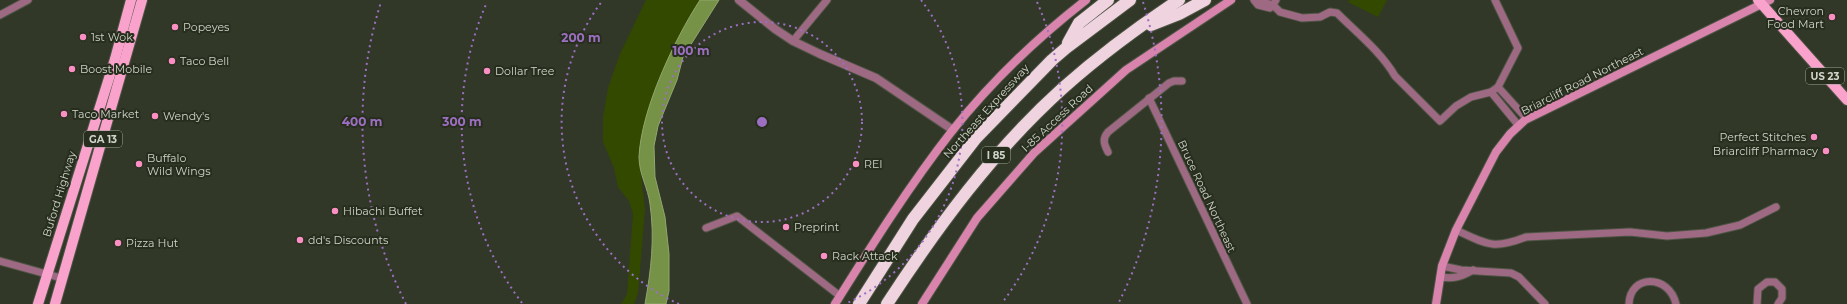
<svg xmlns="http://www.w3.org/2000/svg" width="1847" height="304" viewBox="0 0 1847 304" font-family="Montserrat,sans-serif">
<rect width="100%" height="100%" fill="#313827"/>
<g fill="#334900">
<polygon points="646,0 700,0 690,16 645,122 639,156 645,209 638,293 634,304 621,304 627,294 633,214 629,201 618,187 614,168 603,142 603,117 608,88 620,54"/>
<polygon points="1350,0 1387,0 1378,17 1348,2"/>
</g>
<path fill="#769246" stroke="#91a66e" d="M700,0H719L683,57L677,80L658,126L654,146L655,177L665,217L669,254V291L666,304H645C651,270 655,239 650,204C648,188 639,174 639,157C641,110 674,40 700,0Z"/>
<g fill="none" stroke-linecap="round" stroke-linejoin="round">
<defs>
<g id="minor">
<polyline points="1254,0 1258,5 1270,8 1273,5 1262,2 1260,0"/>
<path d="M1276,0L1273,5L1280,12L1302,18L1320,17L1330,12L1337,13C1357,33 1381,52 1395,76L1440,121L1456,106L1471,97L1491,92L1498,87L1518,48L1495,0"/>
<polyline points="0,15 28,0"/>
<polyline points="793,41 827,0"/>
<polyline points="1498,87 1527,119"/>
<polyline points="1491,92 1519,126"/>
<polyline points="1149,98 1247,304"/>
<path d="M1108,152C1104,144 1102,139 1108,132L1169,83L1174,81H1182"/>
<polyline points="706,228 737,216 840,296"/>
<path d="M1456,230C1486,244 1493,250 1526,237L1630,232L1667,236L1706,233L1740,225L1776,207"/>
<polyline points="0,261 61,278"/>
<polyline points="1442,266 1461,270 1511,273 1519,277 1545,304"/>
<path d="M1440,277C1454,279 1461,277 1473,270"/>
<path d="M1629,304C1630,274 1669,274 1676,304"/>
<polyline points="1757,304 1758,289 1767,282 1775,282 1782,289 1782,298 1778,304"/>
</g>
<polyline id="tertiary" points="739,0 775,29 793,41 820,54 876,78 953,130"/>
<g id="secondary">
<path d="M835,304C872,245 909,186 952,131C991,82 1037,38 1086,0"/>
<polyline points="922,304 977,218 1034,153 1126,70 1231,0"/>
<polyline points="1436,304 1442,266 1456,230 1496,152 1510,134 1525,120 1770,0"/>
</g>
<g id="primary">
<polyline points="1758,0 1847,100"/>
<polyline points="38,304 115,59 131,0"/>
<polyline points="55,304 142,0"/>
</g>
<g id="motorway">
<polyline points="1151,25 1179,14 1205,0"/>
<polyline points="1068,43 1079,23 1108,0"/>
<polyline points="859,304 913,219 976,138 1052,60 1066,48 1130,0"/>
<path d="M887,304C938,226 993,151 1063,88C1099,56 1138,27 1179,0"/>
</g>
</defs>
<use href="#minor" stroke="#4e5444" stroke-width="9"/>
<use href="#tertiary" stroke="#4e5444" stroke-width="10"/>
<use href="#secondary" stroke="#4e5444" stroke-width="10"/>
<use href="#primary" stroke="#4e5444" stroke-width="12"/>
<use href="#motorway" stroke="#4e5444" stroke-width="14"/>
<use href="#minor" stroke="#9e6982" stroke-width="7"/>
<use href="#tertiary" stroke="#9e6982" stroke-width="8"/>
<use href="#secondary" stroke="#d884ad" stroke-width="8"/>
<use href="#primary" stroke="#f9a2cc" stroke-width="10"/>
<use href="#motorway" stroke="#efd4e0" stroke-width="12"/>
</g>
<g fill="none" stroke="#9d6fc3" stroke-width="2" stroke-dasharray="2 4">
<circle cx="762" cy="122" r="100"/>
<path d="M679 304A200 200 0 0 1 603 0M921 0A200 200 0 0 1 845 304"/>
<path d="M522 303A300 300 0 0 1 487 2M1037 2A300 300 0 0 1 1002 303"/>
<path d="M406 304A400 400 0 0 1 381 2M1143 2A400 400 0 0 1 1118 304"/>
</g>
<g fill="#fb8fc4" stroke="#272e1e" stroke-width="1.5">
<circle cx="1832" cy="17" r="4"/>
<circle cx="175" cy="27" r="4"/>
<circle cx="83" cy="37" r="4"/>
<circle cx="172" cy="61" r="4"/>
<circle cx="72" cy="69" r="4"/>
<circle cx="487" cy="71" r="4"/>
<circle cx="64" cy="114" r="4"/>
<circle cx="155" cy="116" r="4"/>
<circle cx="1814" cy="137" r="4"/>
<circle cx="1826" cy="151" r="4"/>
<circle cx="139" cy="164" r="4"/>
<circle cx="856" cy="164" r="4"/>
<circle cx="335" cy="211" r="4"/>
<circle cx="786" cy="227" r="4"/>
<circle cx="300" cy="240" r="4"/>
<circle cx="118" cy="243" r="4"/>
<circle cx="824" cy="256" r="4"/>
</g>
<g text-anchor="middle" stroke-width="4" stroke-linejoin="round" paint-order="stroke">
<g fill="#272e1e" stroke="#9da296" stroke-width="1">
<rect x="1806" y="68" width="38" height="16" rx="3"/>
<rect x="84" y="131" width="38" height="16" rx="3"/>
<rect x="982" y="147" width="28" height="16" rx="3"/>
</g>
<g font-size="10" font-weight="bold" fill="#d0d4ca">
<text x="1825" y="80">US 23</text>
<text x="103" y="143">GA 13</text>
<text x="996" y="159">I 85</text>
</g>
<g font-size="11" fill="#d0d4ca" stroke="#272e1e" text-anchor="start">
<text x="1824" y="15" text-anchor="end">Chevron<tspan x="1824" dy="13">Food Mart</tspan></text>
<text x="183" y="31">Popeyes</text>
<text x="91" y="41">1st Wok</text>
<text x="180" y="65">Taco Bell</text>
<text x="80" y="73">Boost Mobile</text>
<text x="495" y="75">Dollar Tree</text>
<text x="72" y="118">Taco Market</text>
<text x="163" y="120">Wendy's</text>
<text x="1806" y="141" text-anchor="end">Perfect Stitches</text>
<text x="1818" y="155" text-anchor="end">Briarcliff Pharmacy</text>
<text x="147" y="162">Buffalo<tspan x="147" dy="13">Wild Wings</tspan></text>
<text x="864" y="168">REI</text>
<text x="343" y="215">Hibachi Buffet</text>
<text x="794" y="231">Preprint</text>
<text x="308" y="244">dd's Discounts</text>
<text x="126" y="247">Pizza Hut</text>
<text x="832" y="260">Rack Attack</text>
</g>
<g font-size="11" fill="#d0d4ca" stroke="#272e1e">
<text transform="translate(1582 81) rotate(-27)" y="4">Briarcliff Road Northeast</text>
<text transform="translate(986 111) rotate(-48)" y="4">Northeast Expressway</text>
<text transform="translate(1057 118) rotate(-43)" y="4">I-85 Access Road</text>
<text transform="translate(59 194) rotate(-73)" y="4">Buford Highway</text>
<text transform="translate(1207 196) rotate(65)" y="4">Bruce Road Northeast</text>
</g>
</g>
<circle cx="762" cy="122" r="6" fill="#9d6fc3" stroke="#272e1e" stroke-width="2"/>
<g font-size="12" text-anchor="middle" font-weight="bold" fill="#9d6fc3" stroke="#272e1e" stroke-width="4" stroke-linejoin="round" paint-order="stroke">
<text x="581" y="42">200 m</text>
<text x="691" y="55">100 m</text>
<text x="362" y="126">400 m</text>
<text x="462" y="126">300 m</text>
</g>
</svg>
